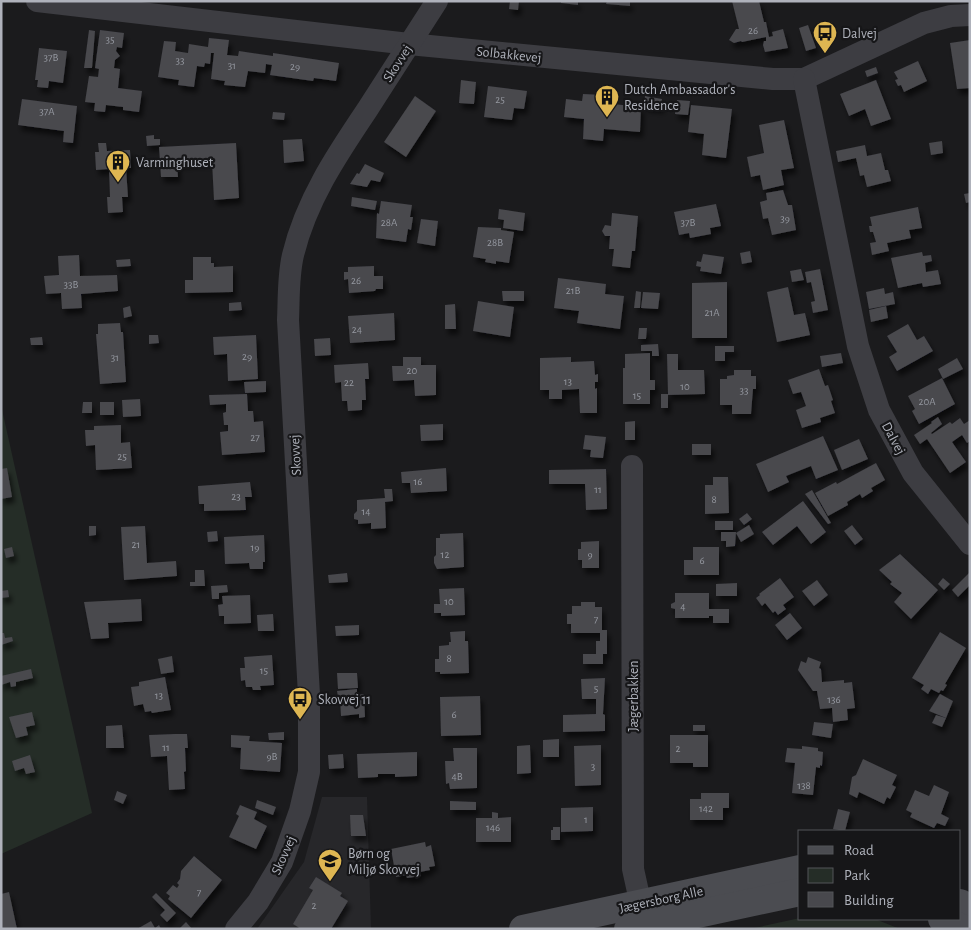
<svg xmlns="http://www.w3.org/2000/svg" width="971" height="930" viewBox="0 0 971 930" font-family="'Alegreya Sans',sans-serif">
<defs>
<filter id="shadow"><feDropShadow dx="3" dy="5.5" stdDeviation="2.5" flood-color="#0009"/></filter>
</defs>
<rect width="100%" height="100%" fill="#1b1b1d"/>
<polygon fill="#27272a" points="322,797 367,797 371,929 257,929 304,862"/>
<g fill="#252d27">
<polygon points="1,405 92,813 1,854"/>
<polygon points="800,918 875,919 900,929 750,929"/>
</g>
<g fill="#48484d" filter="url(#shadow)">
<polygon points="510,1 519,1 518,10 509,9"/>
<polygon points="561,1 578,1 578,5 561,3"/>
<polygon points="607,1 630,1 630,6 606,4"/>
<polygon points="732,1 759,1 764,22 766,22 769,37 773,36 772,32 783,29 788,48 765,52 763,45 764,41 766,41 766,37 742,42 741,41 734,43 729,40 736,29 739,29"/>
<polygon points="808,25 816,48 806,51 799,28"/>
<polygon points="89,30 95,31 92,68 84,68"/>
<polygon points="100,30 124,33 122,48 117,47 116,51 120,56 115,60 114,68 120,69 118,88 142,91 139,112 123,110 123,107 106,105 105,112 94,111 95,103 85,102 89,76 98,77 99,69 95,68"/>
<polygon points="209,38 229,40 227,55 238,56 239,51 273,56 273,53 339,63 336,81 314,78 313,81 270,75 272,65 266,64 265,73 248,71 245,87 224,85 225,81 211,79 214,53 211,53 210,64 205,63 204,67 197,66 194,87 178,85 179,80 158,77 164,41 176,42 175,51 188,53 189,44 208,47"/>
<polygon points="970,40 970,88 957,89 950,43"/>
<polygon points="39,48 67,51 63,83 49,81 48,88 37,87 38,80 35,80"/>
<polygon points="918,61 927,81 904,92 901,85 898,86 895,80 898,79 894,72"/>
<polygon points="876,67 878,73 867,77 865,71"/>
<polygon points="461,80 476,82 474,104 459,103"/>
<polygon points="876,80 891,119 871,126 865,109 849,116 840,94"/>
<polygon points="488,86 527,91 524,109 514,108 512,120 484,117"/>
<polygon points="583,94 605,95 604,103 641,107 640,132 604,129 603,141 583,139 584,119 564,117 566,99 582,101"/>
<polygon points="415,96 436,111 406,157 384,142"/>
<polygon points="645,96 662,99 661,108 644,106"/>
<polygon points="22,99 77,106 73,143 63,142 64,131 18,125"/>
<polygon points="677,100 690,101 688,115 675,114"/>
<polygon points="691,105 732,109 726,158 702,155 704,134 688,132"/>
<polygon points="273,112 285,113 284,120 272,119"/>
<polygon points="784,120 794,168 781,170 784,185 763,190 760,175 751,177 747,157 764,153 759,125"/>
<polygon points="154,135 154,139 160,139 160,145 147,146 146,136"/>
<polygon points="302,139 304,161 284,163 283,140"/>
<polygon points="942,141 943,153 931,155 929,143"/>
<polygon points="98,143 106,143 107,151 130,150 131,168 126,168 128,197 122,197 123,212 108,213 107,197 110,197 109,169 96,170 95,152 99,152"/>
<polygon points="236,143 239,198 214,200 212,161 177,163 178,177 161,177 159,147"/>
<polygon points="865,145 867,156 881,153 885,170 888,170 891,181 867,187 864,175 860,176 856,158 838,162 836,151"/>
<polygon points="365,164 384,173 380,182 371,180 367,187 350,184 357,173 359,174"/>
<polygon points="783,190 788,205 792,205 796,230 772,235 768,218 763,219 760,202 767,200 766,193"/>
<polygon points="970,193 970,202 966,203 964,194"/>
<polygon points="352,197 377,201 375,210 351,206"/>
<polygon points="381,201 412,205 410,217 413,217 411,230 408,229 406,242 376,238 377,213 379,214"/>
<polygon points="716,204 721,226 710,228 711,234 690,238 689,233 679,235 674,212"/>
<polygon points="918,207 922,228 909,230 911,238 887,243 889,251 872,255 870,243 876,242 873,232 870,232 869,226 872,226 870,217"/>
<polygon points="499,209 525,213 523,231 503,228 504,220 498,219"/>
<polygon points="612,213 638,216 635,251 632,251 630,268 612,266 614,249 609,249 610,236 605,236 602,231 605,225 611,226"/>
<polygon points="421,219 438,221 435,246 417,243"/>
<polygon points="478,227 501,228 501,230 514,232 509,263 496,261 496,264 485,262 486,259 473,257"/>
<polygon points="750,251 752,262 742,264 740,253"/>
<polygon points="922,252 923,256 931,255 932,261 925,263 926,272 938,270 941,284 923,287 922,283 898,288 891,258"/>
<polygon points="703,254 724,257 721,274 700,271 701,267 696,266 697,261 701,262"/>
<polygon points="79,255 80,276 117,275 118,291 81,294 82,308 62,309 61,293 46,294 44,276 59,275 58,256"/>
<polygon points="193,257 211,257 211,263 214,263 214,267 233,266 233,292 185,293 185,280 193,280"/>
<polygon points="130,259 131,266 117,267 116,260"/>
<polygon points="374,266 374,276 383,276 383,289 376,289 375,291 349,293 348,279 344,280 344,272 348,272 348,267"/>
<polygon points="801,269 804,280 792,282 790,271"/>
<polygon points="820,269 828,310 813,313 811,302 815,301 811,282 807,283 805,272"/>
<polygon points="558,278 606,284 605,294 624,296 620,329 577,323 579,311 554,308"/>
<polygon points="727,282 727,338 692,338 692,283"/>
<polygon points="788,287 794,315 805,313 810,335 777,342 767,292"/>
<polygon points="884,288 885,294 893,292 895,304 869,309 866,292"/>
<polygon points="502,291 524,291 524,301 503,301"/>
<polygon points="636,291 641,292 640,308 634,308"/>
<polygon points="643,292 660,293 658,309 641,308"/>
<polygon points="478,301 514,307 510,337 473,331"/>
<polygon points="241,302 242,310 229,311 229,303"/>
<polygon points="455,304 456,329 445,329 445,305"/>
<polygon points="130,306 132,316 124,318 123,308"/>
<polygon points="886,306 888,318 871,322 869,310"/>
<polygon points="394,313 395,340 350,343 348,316"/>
<polygon points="120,323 121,332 123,332 126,382 100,384 96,334 98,334 98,324"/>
<polygon points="908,324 917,340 924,336 933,351 897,371 889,357 897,352 887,336"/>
<polygon points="639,328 647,328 646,339 638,339"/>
<polygon points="149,335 158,335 159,343 149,344"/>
<polygon points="256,335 258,379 228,381 227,354 214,355 213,337"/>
<polygon points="42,337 43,345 31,345 30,338"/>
<polygon points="330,338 331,355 315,356 314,339"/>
<polygon points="658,344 659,356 652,356 652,351 641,351 641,345"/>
<polygon points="715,346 734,346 734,352 725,352 725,361 715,361"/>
<polygon points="650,353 650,380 655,380 655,390 650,390 650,404 623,404 623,368 625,368 625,354"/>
<polygon points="841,353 843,363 822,367 820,356"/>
<polygon points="667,354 678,354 678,370 704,370 705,394 668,395 668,408 661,408 661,394 668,394"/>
<polygon points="403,357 421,357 421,365 436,365 436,395 415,396 414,380 393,381 392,366 403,366"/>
<polygon points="571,357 571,362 594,361 595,375 598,374 598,382 595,382 595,389 597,388 597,413 580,413 579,389 562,390 562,399 549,399 549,390 540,390 540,358"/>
<polygon points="957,358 963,369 943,379 938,369"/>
<polygon points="368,363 369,379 365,379 366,400 362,400 362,410 348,411 347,401 342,401 341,382 335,383 334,365"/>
<polygon points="819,369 825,386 828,385 833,400 831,401 835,413 820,418 821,422 802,428 796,410 806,406 801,392 793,394 788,380"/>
<polygon points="734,370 751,370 751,376 756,376 756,389 753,389 751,414 732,414 732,405 720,405 720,379 727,379 727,376 734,375"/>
<polygon points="942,378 955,404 919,424 912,411 915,409 908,396"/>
<polygon points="266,381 266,392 245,393 244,382"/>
<polygon points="247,394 248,411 253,411 254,422 263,421 265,452 222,455 220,432 228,431 228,425 224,425 223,413 226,412 226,404 210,405 209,395"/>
<polygon points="140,399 141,416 123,417 122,400"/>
<polygon points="83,402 92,402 92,413 82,413"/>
<rect x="100" y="402" width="14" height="13"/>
<polygon points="938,417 942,424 931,433 932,434 950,422 952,424 960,418 964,424 970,420 970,441 967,443 962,435 952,442 966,462 950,473 927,439 920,444 914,435 932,423 931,422"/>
<polygon points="635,421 635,440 625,440 625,422"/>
<polygon points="443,424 443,440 421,441 420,425"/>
<polygon points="121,425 121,443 130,442 132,468 96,470 95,445 86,446 85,430 94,430 94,426"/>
<polygon points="585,435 606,437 603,458 590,457 591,450 583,449"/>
<polygon points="823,436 838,470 816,479 811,466 786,476 789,482 768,492 756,464"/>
<polygon points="859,439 868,459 842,470 834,450"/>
<rect x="692" y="444" width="19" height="11"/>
<polygon points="876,463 885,480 871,488 873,491 862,498 860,494 847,502 848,505 828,516 815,493 836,482 837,484"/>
<polygon points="7,468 12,497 1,499 1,469"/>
<polygon points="446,468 447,491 411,493 410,483 402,483 401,472"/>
<polygon points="606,469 607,509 586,510 585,484 549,484 549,470"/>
<polygon points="713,477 728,477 729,513 705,514 705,485 713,485"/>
<polygon points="250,482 252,497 245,497 246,510 204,511 204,504 199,504 198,486"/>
<polygon points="384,489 392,489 393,501 385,502 386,528 371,529 371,523 358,524 358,520 354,519 354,514 357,511 357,500 385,498"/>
<polygon points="812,490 831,523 828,524 805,494"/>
<polygon points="803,501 826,532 811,544 797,526 773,545 762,532"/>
<polygon points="747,513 752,519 744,525 739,519"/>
<rect x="715" y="521" width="18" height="9"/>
<polygon points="749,525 754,534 741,542 736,533"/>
<polygon points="852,525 863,539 855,545 844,531"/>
<polygon points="89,526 96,526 96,535 89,536"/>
<polygon points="145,526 147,563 176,561 177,576 124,580 121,527"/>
<polygon points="217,531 218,541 208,542 207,532"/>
<polygon points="721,532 736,532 735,546 726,547 726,541 721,541"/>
<polygon points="463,533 464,567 437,569 434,563 434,557 436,555 436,538 440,538 440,534"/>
<polygon points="264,535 265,562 263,562 263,569 250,569 249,563 225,564 224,537"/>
<polygon points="599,541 599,568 582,568 582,560 578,560 578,549 581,549 581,542"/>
<polygon points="12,547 14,556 6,558 4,549"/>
<polygon points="693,547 719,547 719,575 684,575 684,560 693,560"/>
<polygon points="900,554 938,590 911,619 894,602 902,593 890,584 892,582 879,570"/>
<polygon points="195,570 204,570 205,586 190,586 190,582 195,582"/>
<polygon points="970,572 970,585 958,597 952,590"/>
<polygon points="347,573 348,582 329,583 328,575"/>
<polygon points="780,578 794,597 783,605 786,609 778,615 775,611 773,613 765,603 762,606 756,598 760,595 759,594"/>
<polygon points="943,578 950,584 944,590 938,584"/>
<polygon points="817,580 828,595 814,606 802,591"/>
<polygon points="737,583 737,596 716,596 716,584"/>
<polygon points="227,585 228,592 219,593 219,599 212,599 211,586"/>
<polygon points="464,588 465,615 441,616 441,613 434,613 434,604 440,604 439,589"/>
<polygon points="8,590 9,597 1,598 1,591"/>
<polygon points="675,593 709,593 709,609 729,609 729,623 713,623 713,616 709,616 709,618 675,618 675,609 671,608 671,604 675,602"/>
<polygon points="250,595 251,623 224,624 224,616 219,616 218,605 223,604 222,596"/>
<polygon points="141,599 142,621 108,623 109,638 91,639 84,602"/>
<polygon points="581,602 595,602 595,607 602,607 602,630 607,630 607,654 603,654 603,664 583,664 583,654 596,654 596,641 600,641 600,633 571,633 571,624 567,624 567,614 572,614 572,606 581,606"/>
<polygon points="790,613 802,628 787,640 775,625"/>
<polygon points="273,614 274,631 258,631 257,615"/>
<polygon points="359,625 359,635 336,636 335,626"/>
<polygon points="465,631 465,641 468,641 469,673 440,674 440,672 435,672 435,659 439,659 439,646 449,645 449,642 451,642 450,632"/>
<polygon points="940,632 966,648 945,684 947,685 943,691 941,690 939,693 931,689 928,694 921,689 924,685 912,678"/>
<polygon points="1,633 4,633 5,638 12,637 13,641 1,645"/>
<polygon points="272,655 274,685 260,686 261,690 253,690 252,687 246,687 245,680 241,681 240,668 245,668 244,657"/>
<polygon points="172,656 174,672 161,674 158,659"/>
<polygon points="808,657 821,662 819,668 821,669 822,682 844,680 844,683 852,682 855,708 847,709 848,720 833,722 832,708 820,709 817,691 813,691 798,670 801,661 806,663"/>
<polygon points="31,669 33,678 16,682 16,686 11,687 10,682 1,685 1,676"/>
<polygon points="337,673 357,673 358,688 338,689"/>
<polygon points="165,677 171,710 152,713 151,711 145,712 143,704 134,706 131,687 139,686 139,682"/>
<polygon points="605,678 603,714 605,715 605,731 563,732 563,715 596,714 596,699 582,699 581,679"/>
<polygon points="357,689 357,695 364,694 365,717 359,718 359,714 341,716 340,698 338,697 337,691"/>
<polygon points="940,694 953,701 946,718 929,711"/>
<polygon points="480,696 481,735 441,736 440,697"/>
<polygon points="32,712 35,725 26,727 28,735 16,738 9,717"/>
<polygon points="936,715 946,718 942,727 932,723"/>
<polygon points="814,722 833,724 831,738 812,735"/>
<polygon points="122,725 124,748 106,748 106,726"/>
<rect x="693" y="725" width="12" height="6"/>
<polygon points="284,732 284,740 269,740 268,733"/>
<polygon points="175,734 187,734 188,748 185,748 186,771 184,772 185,789 169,790 167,756 151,757 149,735"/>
<polygon points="231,735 250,736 249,741 282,743 280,772 240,769 241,748 231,747"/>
<polygon points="670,735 708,735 708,767 693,767 693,763 670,763"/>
<polygon points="559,739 559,757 543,757 543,740"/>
<polygon points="530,745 531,773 517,774 517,746"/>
<polygon points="601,745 601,785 575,786 574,746"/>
<polygon points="802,746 818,748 818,751 823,752 822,766 820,765 820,768 816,767 813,795 792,793 795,763 785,762 787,748 802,749"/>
<polygon points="453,748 477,748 477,788 450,789 449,783 446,784 445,761 454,761"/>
<polygon points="417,752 417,776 395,777 395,774 378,774 378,777 358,778 357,754"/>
<polygon points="343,754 344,768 329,769 328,755"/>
<polygon points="30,755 35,772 26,774 24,768 15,771 12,761"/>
<polygon points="863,759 897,775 892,785 896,787 890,799 887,797 884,804 859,792 857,798 849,794 852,777 856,775"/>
<polygon points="934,785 949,792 941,814 949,818 945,826 937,823 934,828 910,817 912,813 906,810 915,790 929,796"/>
<polygon points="117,791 127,795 123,804 114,800"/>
<polygon points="701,793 729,793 729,808 723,808 723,820 690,820 690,799 701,799"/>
<polygon points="257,800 276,807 273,815 255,808"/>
<polygon points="450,801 476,802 476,810 450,810"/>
<polygon points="240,805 257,812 254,819 267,826 256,849 229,837 239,816 236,814"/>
<polygon points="593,807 593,831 561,832 561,808"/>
<polygon points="838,809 850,812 845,831 833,829"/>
<polygon points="492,812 498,813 498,818 511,817 511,842 476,842 476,818 492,818"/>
<polygon points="350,815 363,815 366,836 351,836"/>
<polygon points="553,827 560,827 560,840 551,840 551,830 553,830"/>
<polygon points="425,842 426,847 431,845 435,866 429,867 430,870 420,872 421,876 407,878 406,875 396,877 391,849"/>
<polygon points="194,856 222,880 191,918 168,899 170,896 166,893 173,885 177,888 179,885 177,883 180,879 181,871"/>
<polygon points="316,877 342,893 340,896 348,901 331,929 301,929 293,924 313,890 309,888"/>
<polygon points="9,892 17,929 1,929 1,894"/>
<polygon points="156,893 176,913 167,922 160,915 165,910 152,897"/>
<polygon points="151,921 155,928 159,925 161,929 137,929"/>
<polygon points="186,922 192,929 180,928"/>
</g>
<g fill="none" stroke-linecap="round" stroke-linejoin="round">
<g stroke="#3d3d42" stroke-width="22">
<polyline points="37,1 409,44 773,79 804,79 924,23 951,16 970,15"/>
<polyline points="804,79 858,346 879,410 913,473 970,544"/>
<polyline points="632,466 633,869 644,919"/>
<path d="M236,929L258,902L282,862L300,811L309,772V695L288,320C289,298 288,276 293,255C306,201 336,156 367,110C390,74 414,37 437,1"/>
</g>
<g stroke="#4b4c51" stroke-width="28">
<polyline points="960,903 970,908"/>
<polyline points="942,919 964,929"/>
<polyline points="523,929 800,869"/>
<polyline points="628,929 800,892"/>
</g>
</g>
<defs>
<symbol id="bus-pin" viewBox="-11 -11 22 30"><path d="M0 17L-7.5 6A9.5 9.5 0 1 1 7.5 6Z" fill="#deb652" stroke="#161618"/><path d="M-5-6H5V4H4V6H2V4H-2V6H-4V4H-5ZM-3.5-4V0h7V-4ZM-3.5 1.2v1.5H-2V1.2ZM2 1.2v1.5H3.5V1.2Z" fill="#111"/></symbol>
<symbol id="building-pin" viewBox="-11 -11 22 30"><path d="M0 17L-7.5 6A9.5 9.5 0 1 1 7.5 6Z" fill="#deb652" stroke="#161618"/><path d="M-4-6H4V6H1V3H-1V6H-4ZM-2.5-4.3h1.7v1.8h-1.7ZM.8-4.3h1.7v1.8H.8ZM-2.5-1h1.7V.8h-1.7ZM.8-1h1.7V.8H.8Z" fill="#111"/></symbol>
<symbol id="school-pin" viewBox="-11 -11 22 30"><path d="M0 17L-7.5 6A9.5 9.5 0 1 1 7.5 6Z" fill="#deb652" stroke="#161618"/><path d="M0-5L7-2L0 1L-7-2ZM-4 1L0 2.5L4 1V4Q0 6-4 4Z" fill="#111"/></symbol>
</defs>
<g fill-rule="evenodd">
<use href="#bus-pin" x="811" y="19" width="28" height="38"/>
<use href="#building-pin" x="593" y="83" width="28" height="38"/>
<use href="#building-pin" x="104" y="148" width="28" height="38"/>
<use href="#bus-pin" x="286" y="685" width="28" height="38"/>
<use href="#school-pin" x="316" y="847" width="28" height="38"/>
</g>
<g text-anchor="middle" stroke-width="4.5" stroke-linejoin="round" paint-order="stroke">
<g font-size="11" fill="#9598a0">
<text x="753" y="34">26</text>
<text x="110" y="43">35</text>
<text x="51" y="61">37B</text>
<text x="180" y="64">33</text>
<text x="232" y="69">31</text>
<text x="295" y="70">29</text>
<text x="500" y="103">25</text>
<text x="47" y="115">37A</text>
<text x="785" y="222">39</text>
<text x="389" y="226">28A</text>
<text x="688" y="226">37B</text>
<text x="495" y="246">28B</text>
<text x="356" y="284">26</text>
<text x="71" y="288">33B</text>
<text x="573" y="294">21B</text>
<text x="712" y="316">21A</text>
<text x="357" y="333">24</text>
<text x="247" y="360">29</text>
<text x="115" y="361">31</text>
<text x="412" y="374">20</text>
<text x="568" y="385">13</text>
<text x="349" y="386">22</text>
<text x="685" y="390">10</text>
<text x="744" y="394">33</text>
<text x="637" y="399">15</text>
<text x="927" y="405">20A</text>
<text x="255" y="441">27</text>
<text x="122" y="460">25</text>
<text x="418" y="485">16</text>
<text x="598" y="493">11</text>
<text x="236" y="500">23</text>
<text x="714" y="503">8</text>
<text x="366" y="515">14</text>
<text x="136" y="548">21</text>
<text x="255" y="551">19</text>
<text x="445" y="558">12</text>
<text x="590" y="558">9</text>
<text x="702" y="564">6</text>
<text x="449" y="605">10</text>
<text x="683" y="610">4</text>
<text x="596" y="623">7</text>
<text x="449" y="662">8</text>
<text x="264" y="674">15</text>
<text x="596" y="692">5</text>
<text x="159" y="699">13</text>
<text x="834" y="703">136</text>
<text x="454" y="718">6</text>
<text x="166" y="751">11</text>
<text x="678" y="752">2</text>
<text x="272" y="760">9B</text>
<text x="593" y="770">3</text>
<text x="457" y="780">4B</text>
<text x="804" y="789">138</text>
<text x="706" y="812">142</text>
<text x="586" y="823">1</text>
<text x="493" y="831">146</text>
<text x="199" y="896">7</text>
<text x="314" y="909">2</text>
</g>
<g font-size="14" fill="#afb2bb" stroke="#161618" text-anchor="start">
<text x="842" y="38">Dalvej</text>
<text x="624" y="94">Dutch Ambassador's<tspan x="624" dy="16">Residence</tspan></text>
<text x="136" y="167">Varminghuset</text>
<text x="318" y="704">Skovvej 11</text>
<text x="348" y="858">Børn og<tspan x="348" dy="16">Miljø Skovvej</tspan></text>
</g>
<g font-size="14" fill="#afb2bb" stroke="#161618">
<text transform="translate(509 54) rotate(6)" y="5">Solbakkevej</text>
<text transform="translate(397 63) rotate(-57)" y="5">Skovvej</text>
<text transform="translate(894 438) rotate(62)" y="5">Dalvej</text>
<text transform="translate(295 455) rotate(-93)" y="5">Skovvej</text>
<text transform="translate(633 696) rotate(-90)" y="5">Jægerbakken</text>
<text transform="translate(283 855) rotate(-66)" y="5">Skovvej</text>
<text transform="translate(661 899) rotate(-12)" y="5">Jægersborg Alle</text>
</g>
</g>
<rect width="971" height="930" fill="none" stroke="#afb2bb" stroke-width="5"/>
<rect x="798" y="830" width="162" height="90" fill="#161618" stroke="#535459"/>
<rect x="808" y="846" width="25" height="8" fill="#4b4c51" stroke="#535459"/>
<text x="844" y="855" font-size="15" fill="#afb2bb">Road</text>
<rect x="808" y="868" width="25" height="15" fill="#252d27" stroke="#535459"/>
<text x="844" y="880" font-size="15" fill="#afb2bb">Park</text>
<rect x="808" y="892" width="25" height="15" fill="#48484d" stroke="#535459"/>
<text x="844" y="905" font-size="15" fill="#afb2bb">Building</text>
</svg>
